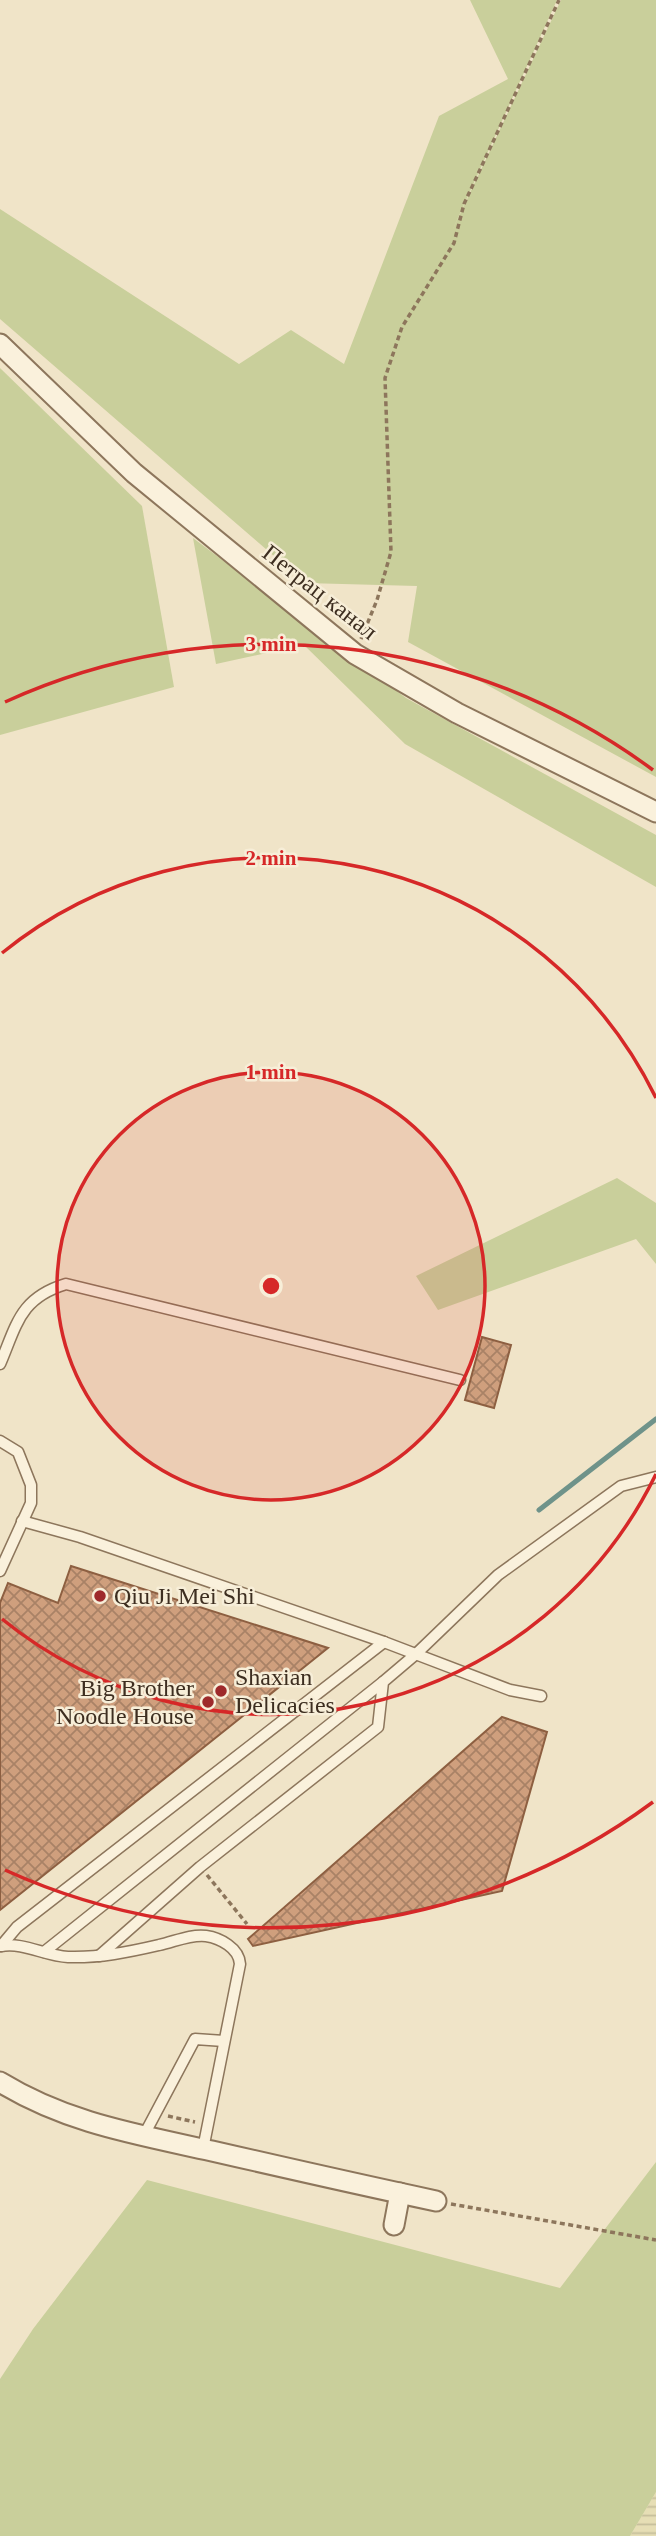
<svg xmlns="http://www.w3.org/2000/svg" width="656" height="2536" viewBox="0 0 656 2536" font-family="'Times New Roman',serif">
<defs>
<pattern id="farmland-rules" width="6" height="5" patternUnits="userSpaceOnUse" patternTransform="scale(1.75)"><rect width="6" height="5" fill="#e6deb5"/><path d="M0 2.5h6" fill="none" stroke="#c6bf9b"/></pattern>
<pattern id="building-cross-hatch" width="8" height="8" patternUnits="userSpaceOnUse" patternTransform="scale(1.75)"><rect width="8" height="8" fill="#cf9f7d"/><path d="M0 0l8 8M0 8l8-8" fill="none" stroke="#a98266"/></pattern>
</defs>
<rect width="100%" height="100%" fill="#f0e4c8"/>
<polygon fill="url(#farmland-rules)" points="656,2492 656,2536 630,2536"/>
<g fill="#c9cf9b">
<polygon points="470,0 557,0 452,231 561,0 656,0 656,777 408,642 417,586 305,583 0,319 0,209 239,364 291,330 344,364 439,116 508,79"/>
<polygon points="0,368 142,506 174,687 0,735"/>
<polygon points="193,538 406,698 656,835 656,887 405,744 304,645 216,664"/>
<polygon points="617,1178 656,1203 656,1264 636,1239 438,1310 416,1276"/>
<polygon points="656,2162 656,2492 630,2536 0,2536 0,2379 33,2329 147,2180 560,2288"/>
</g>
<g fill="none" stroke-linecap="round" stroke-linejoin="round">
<polyline stroke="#6f938a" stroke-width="5" points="539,1510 656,1419"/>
</g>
<g fill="url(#building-cross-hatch)" stroke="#8d5f41" stroke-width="2">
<polygon points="482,1337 511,1345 494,1408 465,1400"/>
<polygon points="71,1566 328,1648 0,1910 0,1603 8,1583 58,1603"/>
<polygon points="502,1717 547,1732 502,1891 253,1946 248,1939"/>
</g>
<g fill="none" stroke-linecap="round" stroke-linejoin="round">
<defs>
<g id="service">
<path d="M0,1364C17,1324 20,1298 66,1284L460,1380"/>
<polyline points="0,1441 18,1452 31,1485 31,1503 0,1571"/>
<polyline points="22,1521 80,1537 384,1642 510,1690 541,1696"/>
<polyline points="1,1946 17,1927 384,1642"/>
<path d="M1,1946C24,1942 45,1956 68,1957C99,1958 129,1952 159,1945C174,1942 190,1934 206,1936C220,1938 239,1948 240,1964L203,2149"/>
<polyline points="44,1952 383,1682"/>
<polyline points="99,1956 200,1867 378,1727 383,1682 416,1654 498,1575 621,1486 656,1477"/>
<polyline points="143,2137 195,2039 224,2041"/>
</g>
<g id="minor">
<polyline points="0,344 134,473 355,654 457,713 656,812"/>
<path d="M0,2082C67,2123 136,2134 212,2151C286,2168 361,2185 436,2201"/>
<polyline points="394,2225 400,2193"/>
</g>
</defs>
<use href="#service" stroke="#8d765c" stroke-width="13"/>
<use href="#minor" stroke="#8d765c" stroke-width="23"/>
<g stroke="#8d765c" stroke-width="3.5" stroke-dasharray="5 3.5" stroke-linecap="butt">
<polyline points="361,639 377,600 391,552 385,378 402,327 454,243 464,204 559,0"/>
<polyline points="207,1875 247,1924"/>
<polyline points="168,2116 195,2122"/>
<polyline points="451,2204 656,2240"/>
</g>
<use href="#service" stroke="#faf1dc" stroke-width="10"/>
<use href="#minor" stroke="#faf1dc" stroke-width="19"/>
</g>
<circle cx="271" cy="1286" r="214" fill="#d62828" fill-opacity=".12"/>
<g fill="none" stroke="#d62828" stroke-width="3.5">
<circle cx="271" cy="1286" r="214"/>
<path d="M656 1474A428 428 0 0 1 2 1619M2 953A428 428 0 0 1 656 1098"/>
<path d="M653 1802A642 642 0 0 1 5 1870M5 702A642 642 0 0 1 653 770"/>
</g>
<g fill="#9e2a2b" stroke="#f7eed8" stroke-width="2.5">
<circle cx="100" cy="1596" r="7"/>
<circle cx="221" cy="1691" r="7"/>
<circle cx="208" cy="1702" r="7"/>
</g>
<g text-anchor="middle" stroke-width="5" stroke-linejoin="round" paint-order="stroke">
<g font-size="24" fill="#3d2e20" stroke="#f7eed8">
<text transform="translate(320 592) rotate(38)" y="8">Петрац канал</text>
</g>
<g font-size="24" fill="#3d2e20" stroke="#f7eed8" text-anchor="start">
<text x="114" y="1604">Qiu Ji Mei Shi</text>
<text x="235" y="1685">Shaxian<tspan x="235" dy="28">Delicacies</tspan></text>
<text x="194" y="1696" text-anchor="end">Big Brother<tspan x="194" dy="28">Noodle House</tspan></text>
</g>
</g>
<circle cx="271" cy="1286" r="10" fill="#d62828" stroke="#f7eed8" stroke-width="3.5"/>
<g font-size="21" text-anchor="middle" font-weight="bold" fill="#d62828" stroke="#f7eed8" stroke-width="5" stroke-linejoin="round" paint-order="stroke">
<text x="271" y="651">3 min</text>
<text x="271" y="865">2 min</text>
<text x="271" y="1079">1 min</text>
</g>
</svg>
